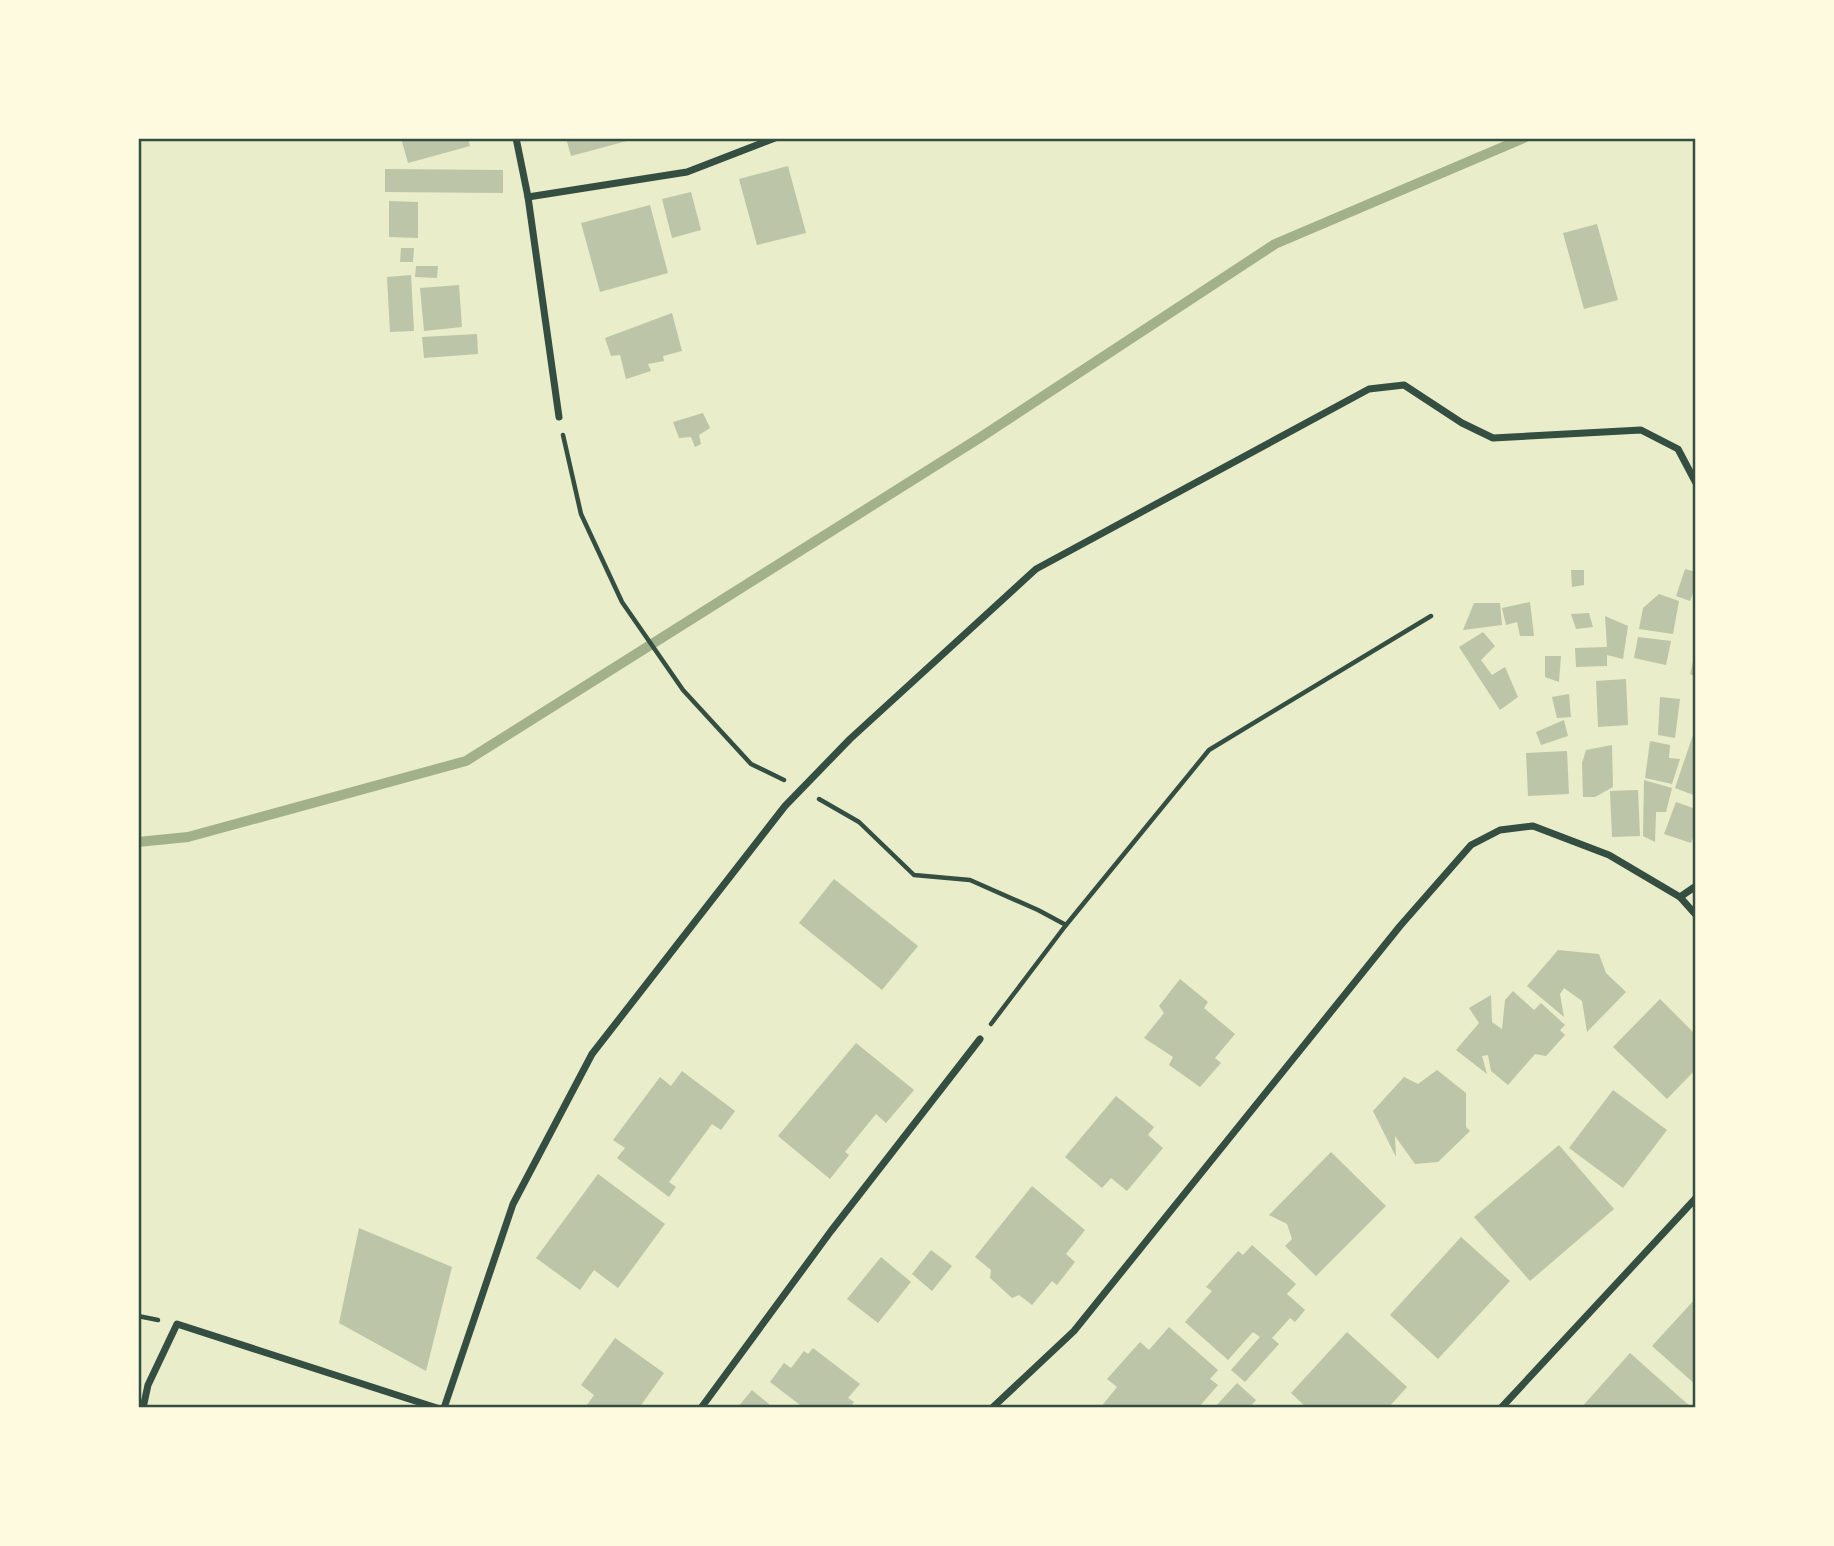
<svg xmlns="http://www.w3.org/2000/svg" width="1834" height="1546" viewBox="0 0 1834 1546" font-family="'Fira Sans',sans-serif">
<rect width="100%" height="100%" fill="#e9edc9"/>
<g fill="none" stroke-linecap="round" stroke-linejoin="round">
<polyline stroke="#a3b18a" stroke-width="10" points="138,842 188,837 466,761 981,437 1275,244 1524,138"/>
</g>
<g fill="#bcc5a7">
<polygon points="401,138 468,138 470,146 408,163"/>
<polygon points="566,138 626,138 627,141 571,156"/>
<polygon points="788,166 806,233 757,245 739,179"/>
<polygon points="385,169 503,170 503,193 385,192"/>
<polygon points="691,192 701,230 672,238 662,199"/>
<polygon points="389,201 418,202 418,238 389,237"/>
<polygon points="650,205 668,273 600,292 581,223"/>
<polygon points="1597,224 1618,300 1584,309 1563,233"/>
<polygon points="401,248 414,248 413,262 400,262"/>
<polygon points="416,266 438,266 437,278 415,277"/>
<polygon points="411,275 414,331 390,332 387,277"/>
<polygon points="459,285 462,327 424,331 420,288"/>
<polygon points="672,313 682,351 663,356 664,361 648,364 651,371 626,379 620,355 611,356 605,338"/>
<polygon points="477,334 478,354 424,358 422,337"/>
<polygon points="703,413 710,428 699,435 701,444 695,447 691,437 679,438 673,422"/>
<polygon points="1685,569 1696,572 1696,585 1690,601 1676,596"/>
<polygon points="1571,570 1584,570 1584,585 1572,587"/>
<polygon points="1659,594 1679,601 1673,634 1639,629 1643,608"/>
<polygon points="1530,602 1534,636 1520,636 1517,622 1506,625 1502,608"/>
<polygon points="1474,603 1500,603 1502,625 1463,630"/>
<polygon points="1589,613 1593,627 1576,629 1571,614"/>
<polygon points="1605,616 1628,626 1623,659 1607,655 1607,666 1576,667 1575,648 1607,647"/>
<polygon points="1483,632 1495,646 1481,660 1492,675 1505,667 1518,697 1500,710 1459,647"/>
<polygon points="1638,637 1671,641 1666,665 1634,658"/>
<polygon points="1695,653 1696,653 1696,677 1690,674"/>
<polygon points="1545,656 1561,656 1559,682 1545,677"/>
<polygon points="1626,679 1628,725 1598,727 1596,681"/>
<polygon points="1569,694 1571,717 1557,718 1552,697"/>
<polygon points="1660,697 1680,699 1675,738 1658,735"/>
<polygon points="1564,720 1568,736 1541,745 1536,732"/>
<polygon points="1695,729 1696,729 1696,796 1675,788"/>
<polygon points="1650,741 1670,745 1669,758 1680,759 1672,784 1645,778"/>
<polygon points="1612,745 1613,787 1595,797 1583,797 1582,763 1586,750"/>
<polygon points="1567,751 1569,794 1528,796 1526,753"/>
<polygon points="1644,780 1672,788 1666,812 1656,812 1655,842 1643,836"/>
<polygon points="1638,790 1640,836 1612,837 1610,791"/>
<polygon points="1676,802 1696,809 1696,831 1691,843 1664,834"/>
<polygon points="834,879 918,946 882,990 799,923"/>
<polygon points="1558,950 1599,954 1606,973 1626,992 1587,1032 1582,1001 1564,988 1560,994 1564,1017 1527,986"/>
<polygon points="1180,979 1208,1002 1204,1008 1235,1034 1215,1058 1221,1063 1200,1087 1169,1065 1173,1057 1144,1038 1164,1013 1159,1006"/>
<polygon points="1513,991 1534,1010 1541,1003 1565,1025 1560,1030 1565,1035 1546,1056 1535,1054 1508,1085 1491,1071 1488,1055 1482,1056 1487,1074 1456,1050 1479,1023 1469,1008 1491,995 1492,1022 1502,1029 1505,1000"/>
<polygon points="1660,999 1696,1035 1696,1069 1667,1099 1613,1047"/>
<polygon points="856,1043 914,1090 886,1123 876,1114 845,1152 849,1155 830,1179 778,1136"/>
<polygon points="1437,1070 1466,1093 1466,1127 1470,1131 1438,1162 1415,1164 1395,1136 1396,1157 1373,1111 1404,1077 1418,1084"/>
<polygon points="682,1071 735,1111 721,1130 712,1124 669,1182 676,1187 669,1197 617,1158 625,1148 613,1140 660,1077 671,1086"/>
<polygon points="1613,1090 1667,1130 1623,1188 1569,1148"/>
<polygon points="1116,1096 1154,1127 1148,1135 1163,1148 1127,1191 1111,1178 1102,1188 1065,1157"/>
<polygon points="1559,1145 1614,1209 1530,1281 1474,1217"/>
<polygon points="1331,1152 1386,1206 1316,1276 1285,1246 1292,1239 1287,1224 1269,1215"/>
<polygon points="598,1174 665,1224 618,1288 594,1270 580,1290 536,1258"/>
<polygon points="1032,1186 1085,1230 1066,1254 1075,1262 1057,1285 1052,1281 1032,1305 1019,1295 1012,1298 990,1278 991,1270 975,1257"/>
<polygon points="359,1228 452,1267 426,1371 339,1323"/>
<polygon points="1461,1237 1510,1281 1438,1359 1390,1315"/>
<polygon points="1252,1245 1296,1284 1287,1294 1305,1310 1295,1322 1290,1318 1272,1338 1279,1344 1245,1382 1231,1370 1260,1337 1253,1332 1228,1360 1185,1322 1212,1291 1206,1287 1238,1251 1243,1255"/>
<polygon points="931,1250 952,1266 932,1291 912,1274"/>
<polygon points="881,1257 911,1282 878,1323 847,1299"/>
<polygon points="1696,1298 1696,1385 1652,1346"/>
<polygon points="1169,1327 1218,1370 1210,1379 1218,1385 1198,1408 1100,1408 1117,1387 1107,1379 1140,1342 1149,1350"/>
<polygon points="1347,1332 1407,1387 1388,1408 1307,1408 1291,1393"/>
<polygon points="615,1338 664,1373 639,1408 585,1408 594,1395 581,1385"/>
<polygon points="813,1348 860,1384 848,1398 854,1402 850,1408 804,1408 770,1382 784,1363 791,1368 804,1351 808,1354"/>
<polygon points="1630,1353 1692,1408 1581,1408"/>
<polygon points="1237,1383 1256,1400 1249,1408 1214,1408"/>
<polygon points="752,1390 769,1404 768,1406 770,1408 737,1408"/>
</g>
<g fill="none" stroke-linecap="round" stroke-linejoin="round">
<g stroke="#344e41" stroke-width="4.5">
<polyline points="563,435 581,514 622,602 683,690 751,764 784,780"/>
<polyline points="819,799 859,822 914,875 970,880 1038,910 1066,925"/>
<polyline points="991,1024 1066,925 1209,750 1431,616"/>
<polyline points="138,1316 158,1320"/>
</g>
<g stroke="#344e41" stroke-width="7">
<polyline points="516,138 528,197 559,417"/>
<polyline points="528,197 687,172 775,138"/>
<polyline points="1680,897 1696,886"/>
<polyline points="143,1408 148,1385 177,1324 437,1408"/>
<polyline points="444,1408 513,1204 592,1054 785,806 850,739 1036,569 1369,389 1404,385 1462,423 1493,438 1641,430 1678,449 1696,483"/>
<polyline points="701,1408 831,1231 980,1039"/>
<polyline points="992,1408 1074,1331 1400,926 1471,845 1500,830 1533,826 1609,855 1680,897 1696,915"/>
<polyline points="1501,1408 1696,1198"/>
</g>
</g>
<rect width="1834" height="1546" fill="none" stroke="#fefae0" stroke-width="280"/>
<rect x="140" y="140" width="1554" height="1266" fill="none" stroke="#344e41" stroke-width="2.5"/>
</svg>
